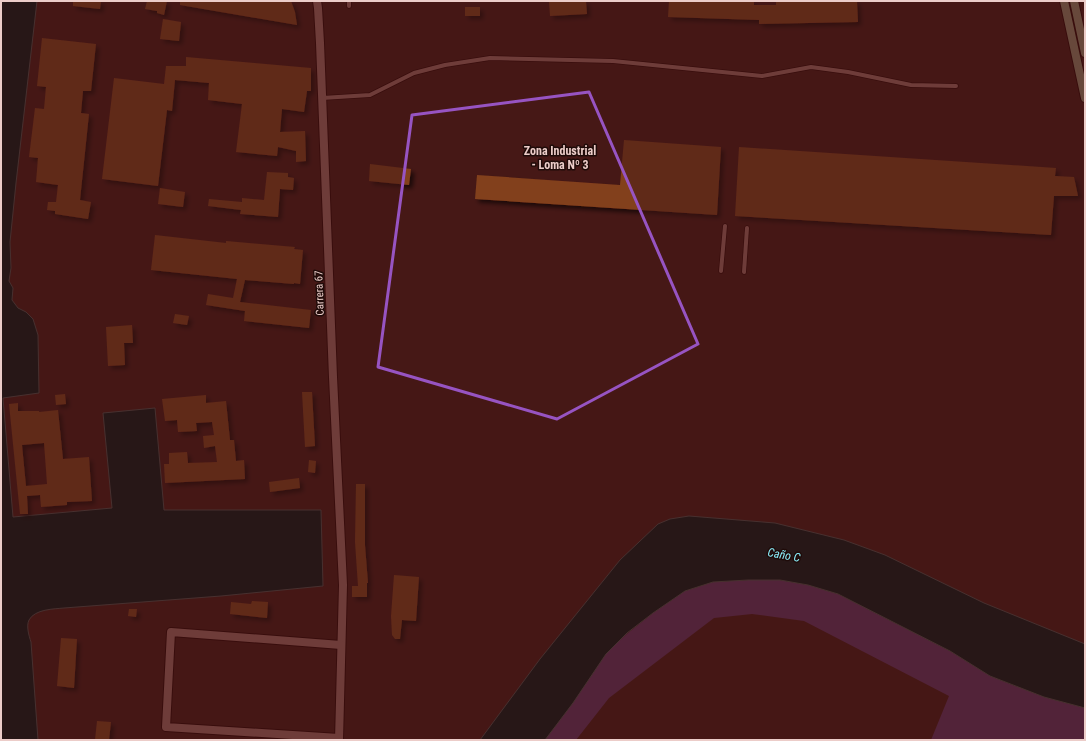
<svg xmlns="http://www.w3.org/2000/svg" width="1086" height="741" viewBox="0 0 1086 741" font-family="'Roboto Condensed',sans-serif">
<defs>
<filter id="shadow"><feDropShadow dx="3.5" dy="3.5" stdDeviation="2" flood-color="#0009"/></filter>
</defs>
<rect width="100%" height="100%" fill="#461816"/>
<polygon fill="#623264" points="748,580 780,580 808,585 838,594 950,651 990,676 1044,697 1085,708 1085,740 931,740 949,696 804,621 752,614 714,618 609,698 576,740 545,740 606,653 628,633 653,613 685,591 713,582"/>
<g fill="#041719" stroke="#4a4e4e">
<path d="M1,1H37L16,183L10,242L11,268L9,281L13,288L12,300L18,308L26,312L33,319L38,335L39,393L3,398L13,517L112,508L103,413L155,408L164,510H321L323,586L221,596L64,608C54,609 35,609 29,620C26,626 29,636 31,642L38,740H1Z"/>
<polygon points="689,516 775,523 844,540 885,555 984,603 1085,644 1085,708 1044,697 990,676 950,651 838,594 808,585 780,580 748,580 713,582 685,591 653,613 627,633 606,654 573,703 545,740 480,740 540,659 620,560 658,524 670,519"/>
</g>
<g fill="#823f1c" fill-rule="evenodd" filter="url(#shadow)">
<polygon points="73,1 101,1 100,9 73,6"/>
<polygon points="147,1 167,1 164,15 157,13 157,11 145,9"/>
<polygon points="180,1 291,1 295,12 297,25 180,5"/>
<polygon points="549,1 586,1 587,14 550,16"/>
<polygon points="669,1 754,1 754,5 776,5 776,1 857,1 858,22 759,24 759,20 668,17"/>
<rect x="465" y="7" width="15" height="9"/>
<polygon points="163,19 181,22 179,41 160,39"/>
<polygon points="42,38 96,44 91,91 83,91 81,113 89,114 80,200 91,202 88,219 55,214 55,211 47,210 48,202 56,202 58,185 36,182 38,158 29,157 35,108 44,109 46,87 37,86"/>
<polygon points="186,57 311,68 311,91 307,91 304,112 282,109 280,132 305,131 306,161 296,162 296,151 278,147 277,156 236,152 242,104 208,100 209,83 175,80 172,111 167,110 158,186 102,179 114,78 164,84 166,66 186,66"/>
<polygon points="624,140 721,147 717,215 475,199 477,175 620,185"/>
<polygon points="739,147 1056,168 1055,176 1074,177 1078,196 1054,196 1051,235 735,216"/>
<polygon points="370,164 411,169 409,185 369,181"/>
<polygon points="267,172 288,173 288,177 294,178 293,190 280,189 278,217 240,214 241,210 208,206 209,199 242,202 242,198 264,200"/>
<polygon points="160,188 185,192 183,207 158,204"/>
<polygon points="155,235 226,243 226,241 295,247 294,249 303,250 300,284 294,283 294,284 245,280 240,302 311,310 309,328 244,321 245,311 206,305 208,294 233,298 237,279 151,270"/>
<polygon points="175,314 189,316 187,325 173,323"/>
<polygon points="132,325 133,343 124,343 125,365 108,366 106,327"/>
<polygon points="302,392 312,392 315,446 305,447"/>
<polygon points="65,394 66,404 56,405 55,395"/>
<polygon points="206,395 206,403 226,401 230,440 234,440 236,461 244,460 245,479 165,483 164,464 169,464 169,453 187,452 188,463 217,462 215,446 204,448 203,436 214,435 212,422 196,423 197,431 178,432 177,420 165,421 162,399"/>
<path d="M18,403V411H39V412L58,410L63,459L89,457L92,501L67,502V505L41,507L40,495L27,496L28,514H20L9,404ZM44,443L47,484L26,486L22,445Z"/>
<polygon points="309,460 316,461 315,473 308,472"/>
<polygon points="299,478 300,488 270,492 269,482"/>
<polygon points="356,484 365,484 365,545 368,583 367,583 367,597 352,597 352,586 358,586 355,542"/>
<polygon points="394,575 419,577 416,621 402,620 400,639 395,639 392,635 391,616"/>
<polygon points="252,601 268,602 267,618 230,614 231,602 251,604"/>
<polygon points="129,609 137,609 136,617 128,616"/>
<polygon points="61,638 77,639 74,688 57,686"/>
<polygon points="97,721 111,722 109,740 95,740"/>
</g>
<g fill="none" stroke-linecap="round" stroke-linejoin="round">
<defs>
<g id="service">
<polyline points="349,1 349,6"/>
<polyline points="322,98 370,95 414,73 445,65 490,58 613,61 762,76 811,67 848,72 911,85 956,86"/>
<polyline points="721,271 725,226"/>
<polyline points="744,272 747,228"/>
</g>
<g id="minor">
<polyline points="317,1 318,8 320,43 333,377 343,585 339,740"/>
<polyline points="339,738 166,727 171,632 341,645"/>
</g>
<g id="secondary">
<polyline points="1064,1 1085,98"/>
<polyline points="1074,1 1085,53"/>
</g>
</defs>
<use href="#service" stroke="#2a0102" stroke-width="5.5"/>
<use href="#minor" stroke="#2a0102" stroke-width="10"/>
<use href="#secondary" stroke="#2a0102" stroke-width="10"/>
<polyline stroke="#966f6c" stroke-width="1.5" stroke-dasharray="2 3" stroke-linecap="butt" points="1085,1 1085,3"/>
<use href="#service" stroke="#9f6964" stroke-width="4"/>
<use href="#minor" stroke="#9f6964" stroke-width="8"/>
<use href="#secondary" stroke="#908469" stroke-width="8"/>
</g>
<path d="M0 0H1086V741H0ZM589,92L698,344L557,419L378,367L412,115Z" fill="#461816" fill-opacity=".55" fill-rule="evenodd"/>
<path fill="none" stroke="#9754c2" stroke-width="3" stroke-linejoin="round" d="M589,92L698,344L557,419L378,367L412,115Z"/>
<g text-anchor="middle" stroke-width="3" stroke-linejoin="round" paint-order="stroke">
<g font-size="11" fill="#eccdc9" stroke="#1f0b09">
<text transform="translate(319 293) rotate(-92)" y="4">Carrera 67</text>
</g>
<g font-size="12" font-weight="bold" fill="#eccdc9" stroke="#1f0b09">
<text x="560" y="155">Zona Industrial<tspan x="560" dy="14">- Loma Nº 3</tspan></text>
</g>
<g font-size="12" font-style="italic" fill="#8bf0fc" stroke="#1f0b09">
<text transform="translate(784 555) rotate(10)" y="4">Caño C</text>
</g>
</g>
<rect width="1086" height="741" fill="none" stroke="#eccdc9" stroke-width="4"/>
</svg>
